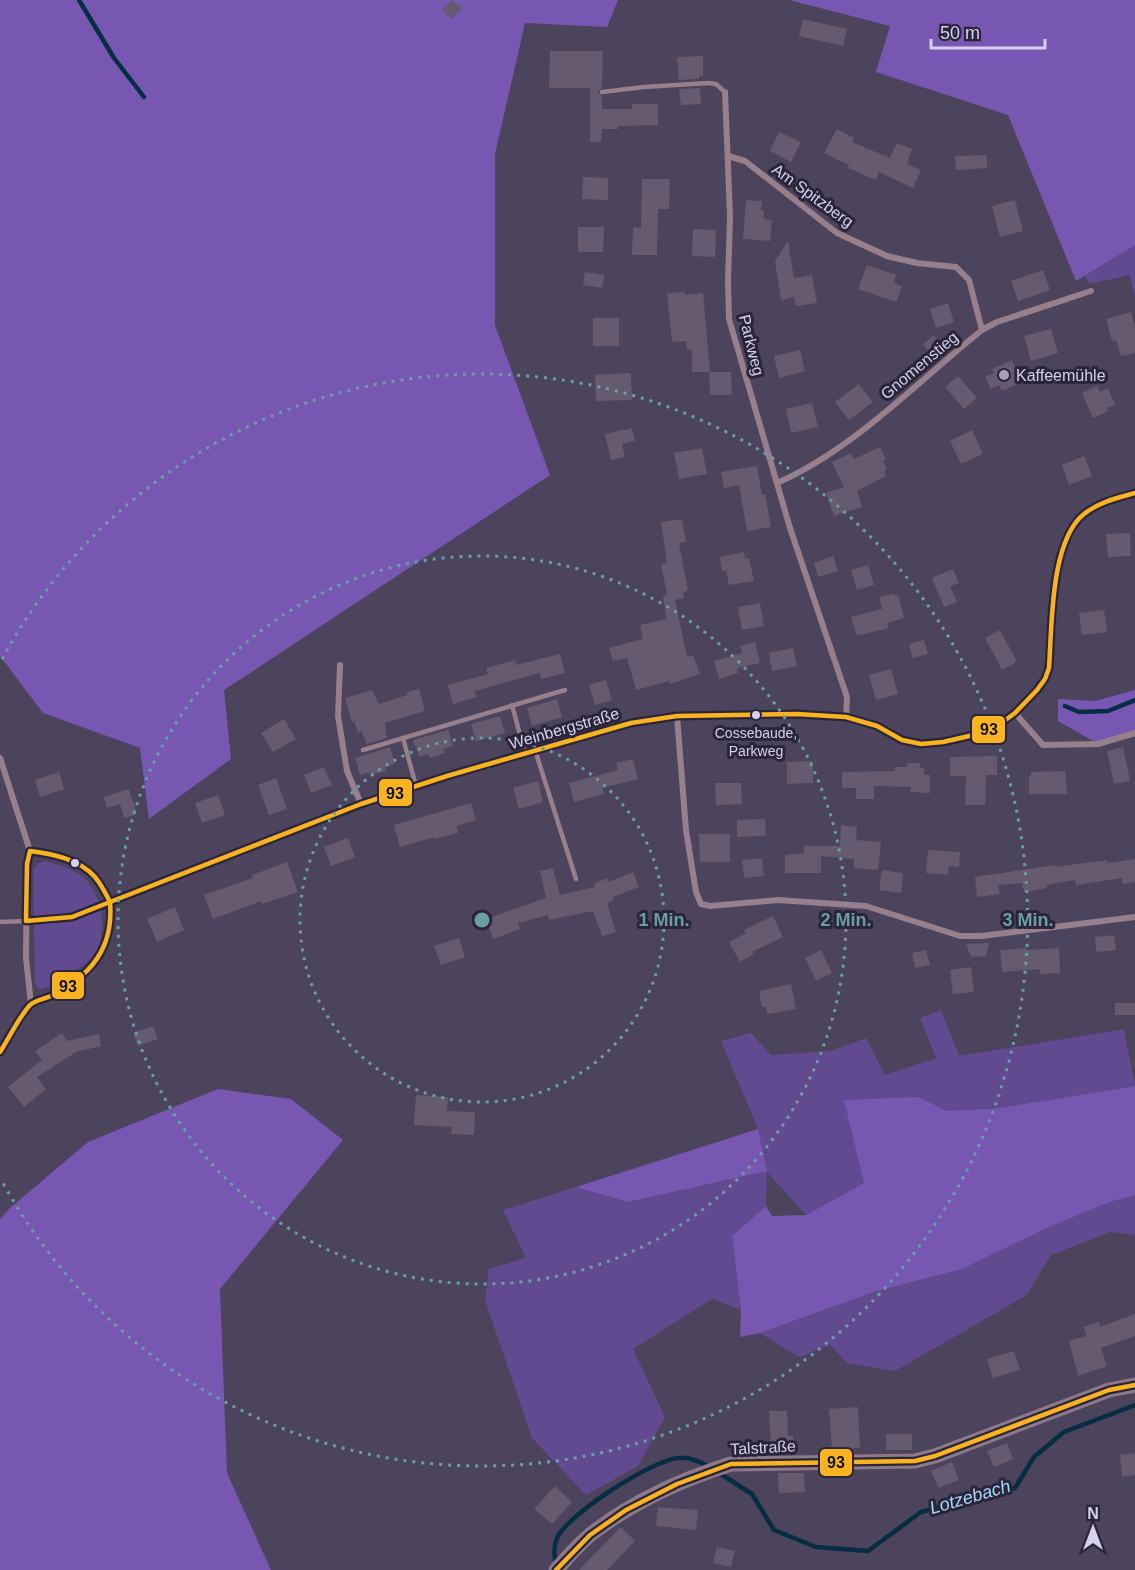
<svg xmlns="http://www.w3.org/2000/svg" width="1135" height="1570" viewBox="0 0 1135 1570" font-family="Helvetica,sans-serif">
<rect width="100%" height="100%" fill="#4c435d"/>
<g fill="#624a91">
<polygon points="1135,245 1135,298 1130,275 1089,284 1085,275"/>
<path d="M45,861C57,864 70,868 80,875C101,888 109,931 96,951C89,963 78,969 68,976C58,982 50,989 39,989L35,983L33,871L38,863Z"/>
<polygon points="941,1010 959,1056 1124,1029 1135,1086 999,1108 947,1111 919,1097 864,1183 806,1215 767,1172 766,1206 732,1236 741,1310 712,1299 633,1349 665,1417 638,1466 586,1495 532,1438 485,1300 489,1269 526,1258 503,1210 576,1187 628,1202 767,1171 758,1129 721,1041 751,1033 771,1055 831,1051 866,1038 885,1075 936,1058 920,1018"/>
<polygon points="1135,1195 1135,1235 1110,1232 1051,1255 1027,1295 895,1371 847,1363 830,1345 799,1357 760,1333 877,1291 962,1269 1047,1228 1110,1202"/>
</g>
<g fill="#7757b2">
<polygon points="0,0 618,0 607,27 525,23 495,154 495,325 550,475 224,690 231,759 149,819 140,748 43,713 0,656"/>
<polygon points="789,0 1135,0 1135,245 1076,281 1008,115 876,72 890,26"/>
<polygon points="1135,690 1135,736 1098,744 1058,721 1058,699 1095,701"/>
<polygon points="1135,1086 1135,1195 1110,1202 1047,1228 962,1269 877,1291 760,1333 740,1337 741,1310 732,1236 766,1206 772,1216 806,1215 864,1183 844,1100 919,1097 947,1111 999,1108"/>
<polygon points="218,1089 291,1099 343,1140 220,1289 227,1473 271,1570 0,1570 0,1219 10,1208 88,1142"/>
<polygon points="758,1129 767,1171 628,1202 576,1187"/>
</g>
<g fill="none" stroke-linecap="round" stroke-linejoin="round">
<g stroke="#072d44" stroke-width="4.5">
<polyline points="79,0 114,58 144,97"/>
<polyline points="1065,706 1079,712 1108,711 1135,700"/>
<polyline points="719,1473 752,1494 774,1530 816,1547 868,1551 921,1512 1015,1488 1034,1457 1064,1432 1135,1405"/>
<path d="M556,1564C554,1555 553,1547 557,1538C567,1515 653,1459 679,1458C688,1457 702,1462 709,1467"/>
</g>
</g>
<g fill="#655a6f">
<polygon points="452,0 462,8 452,19 442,10"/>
<polygon points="803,19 847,29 843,46 799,36"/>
<polygon points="550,51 603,51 602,87 598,92 602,96 602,109 632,109 632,104 658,104 658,125 618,126 618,129 602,129 601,142 590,142 590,88 549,88"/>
<polygon points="703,56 703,76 699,76 699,79 679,80 677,57"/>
<polygon points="700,88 701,104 681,105 679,89"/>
<polygon points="837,129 854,138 852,142 890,158 897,143 912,149 907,164 921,170 913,188 879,172 876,180 848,168 849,165 824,153"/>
<polygon points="779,132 801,142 791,162 770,151"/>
<polygon points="987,155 987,168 956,170 955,156"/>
<polygon points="583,177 608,178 608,200 582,199"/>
<polygon points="642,179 670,179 669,209 658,209 657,255 632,255 633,227 641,228"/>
<polygon points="746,200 762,201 761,210 764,210 764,219 772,220 770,241 743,239"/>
<polygon points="1015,200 1023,231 1000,237 992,206"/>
<polygon points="578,227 604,227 603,252 578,252"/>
<polygon points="693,229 716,230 715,257 692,256"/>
<polygon points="788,241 794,278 812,275 817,303 796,306 794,297 781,300 775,261"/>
<polygon points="867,265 896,275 894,283 902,286 896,302 858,289"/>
<polygon points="1043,270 1050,290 1018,301 1011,281"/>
<polygon points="585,272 605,275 602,288 583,285"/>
<polygon points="685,292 685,295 703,293 710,372 731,372 732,395 710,395 709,372 692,372 692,349 687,350 686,341 672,342 667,293"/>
<polygon points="948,303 954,322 936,328 930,309"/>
<polygon points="1131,312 1135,328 1135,353 1121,356 1116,340 1112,341 1106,319"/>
<rect x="593" y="318" width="26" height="28"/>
<polygon points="1051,329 1058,353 1031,361 1024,336"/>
<polygon points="934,335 942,345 931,354 923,344"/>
<polygon points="800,350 805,371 779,378 774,356"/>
<polygon points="1012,360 1022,382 1002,391 999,385 991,389 985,377 994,373 992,369"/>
<polygon points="631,373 632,400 596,401 595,375"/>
<polygon points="958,376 977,398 964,409 945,387"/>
<polygon points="859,384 873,402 849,420 835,402"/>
<polygon points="1097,386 1100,392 1108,388 1115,405 1107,408 1108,411 1093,418 1082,393"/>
<polygon points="812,403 818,427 791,433 786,409"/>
<polygon points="632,428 635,441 622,444 625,457 611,460 605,434"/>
<polygon points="972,430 983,454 961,464 950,441"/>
<polygon points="880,447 886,459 883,460 887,470 884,472 886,476 857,491 862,507 834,516 826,493 844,487 832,462 851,453 854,459"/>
<polygon points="702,448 707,474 679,479 674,453"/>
<polygon points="1084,456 1092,476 1069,485 1062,465"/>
<polygon points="757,466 762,495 765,494 771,527 747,531 739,485 724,488 721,472"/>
<polygon points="682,519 686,542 679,543 688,591 683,592 684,598 675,600 687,657 693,655 700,674 670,684 669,681 636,690 627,658 613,661 609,648 643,639 640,625 666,619 663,596 667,595 661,564 667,563 661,522"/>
<polygon points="1130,533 1131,556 1108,557 1106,534"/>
<polygon points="744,552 745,559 749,558 754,581 729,585 726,571 722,571 720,557"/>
<polygon points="833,556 838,571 818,577 814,563"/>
<polygon points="868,565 874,585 857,590 851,570"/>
<polygon points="953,569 959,583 950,586 957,602 944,607 932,578"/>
<polygon points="893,594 899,597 904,618 887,623 888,628 857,636 851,617 882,609 879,597"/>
<polygon points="760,603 764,626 742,630 738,607"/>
<polygon points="1104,610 1107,632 1082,635 1079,613"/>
<polygon points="1000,630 1017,662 1002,670 985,638"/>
<polygon points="924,640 928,654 913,658 909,644"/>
<polygon points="755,642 760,663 737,668 738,673 719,679 714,661 742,653 740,646"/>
<polygon points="793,648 797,666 772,671 769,653"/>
<polygon points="560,654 565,673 541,679 540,673 475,691 476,697 453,704 448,685 488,674 486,668 515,660 516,665"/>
<polygon points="891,669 898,694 876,700 869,675"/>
<polygon points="606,680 612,700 595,705 589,685"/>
<polygon points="419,689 425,711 385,723 387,738 366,744 362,731 358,732 354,721 352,722 345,698 372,690 379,704 407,695 407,692"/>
<polygon points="557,699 562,717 532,726 527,708"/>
<polygon points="500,716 505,733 476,741 471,724"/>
<polygon points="284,719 296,739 273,752 261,733"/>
<polygon points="448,730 453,746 443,749 445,753 430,758 428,754 419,757 413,740"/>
<polygon points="390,747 395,764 385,767 386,771 379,773 371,775 370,772 360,775 355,758"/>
<polygon points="1123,747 1130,781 1114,784 1107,751"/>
<polygon points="997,756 997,775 986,775 985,805 965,805 966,776 950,776 950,757"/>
<polygon points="633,759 638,779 602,788 604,794 574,802 569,783 618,770 616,763"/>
<polygon points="813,761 813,783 787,784 787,762"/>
<polygon points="907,763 920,763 920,768 924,768 924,775 930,775 930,793 910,792 911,787 874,786 874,799 856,799 856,788 842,788 842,772 895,771 895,767 907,767"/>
<polygon points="324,767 332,785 311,793 304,775"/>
<polygon points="1065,771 1067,794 1029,794 1029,776 1031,776 1031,772"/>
<polygon points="59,772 64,789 40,797 35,780"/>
<polygon points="276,778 287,809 269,815 258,785"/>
<polygon points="538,781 543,802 519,809 513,788"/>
<polygon points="715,783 741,783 742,804 716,805"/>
<polygon points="129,789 137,814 124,818 120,804 107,808 104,797"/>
<polygon points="218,795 225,815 202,823 195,803"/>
<polygon points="471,803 476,820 456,826 458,833 435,839 434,837 400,847 394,825"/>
<polygon points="765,819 766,836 737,837 737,820"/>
<polygon points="841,825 857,827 856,840 881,842 878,870 854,868 854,859 821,856 821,873 785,873 785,855 804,853 804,846 840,846"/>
<polygon points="699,834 730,834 730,862 700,862"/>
<polygon points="348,838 355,857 331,866 324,847"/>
<polygon points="928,850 960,852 959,867 949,866 948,875 926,873"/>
<polygon points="762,858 764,876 744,878 742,860"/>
<polygon points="1135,859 1135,882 1123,884 1122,878 1076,885 1075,880 1046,885 1047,888 1024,892 1022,883 998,885 1000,894 977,897 975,877 1055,865 1055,867 1107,860 1107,863"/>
<polygon points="287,862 298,892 262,904 261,901 213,919 204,895 253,878 252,875"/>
<polygon points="553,868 560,895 595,887 594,884 607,878 608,882 633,872 639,887 613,897 614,900 607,903 616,932 602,936 593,911 549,920 548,915 518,923 520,929 493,939 486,919 546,898 540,871"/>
<polygon points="882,870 903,873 901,893 879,890"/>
<polygon points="175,907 184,930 157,942 147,919"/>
<polygon points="773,916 783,937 752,952 754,954 740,962 729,942 746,933 744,930"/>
<polygon points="1114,935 1116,950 1096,952 1095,937"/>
<polygon points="459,938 465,957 441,965 434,946"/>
<polygon points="989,943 986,956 971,957 966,944"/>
<polygon points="1026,948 1027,950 1059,948 1060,973 1040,974 1040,969 1002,972 1000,950"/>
<polygon points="821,950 832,973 816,981 805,958"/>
<polygon points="926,950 930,965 915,968 912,953"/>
<polygon points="971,967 974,992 953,994 950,970"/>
<polygon points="791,984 796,1009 767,1014 766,1007 762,1007 759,991"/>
<rect x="1115" y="1003" width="20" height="12"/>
<polygon points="153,1026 158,1039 138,1046 133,1033"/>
<polygon points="62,1033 67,1041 99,1034 101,1046 76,1052 37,1077 46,1089 24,1107 8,1087 42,1060 35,1051"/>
<polygon points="416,1095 448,1097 447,1111 475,1112 474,1135 451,1134 452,1127 414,1125"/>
<polygon points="1135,1314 1135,1336 1101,1348 1107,1366 1078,1376 1069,1341 1086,1336 1084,1327 1099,1322 1100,1327"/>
<polygon points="1014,1351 1020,1370 993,1378 987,1359"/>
<polygon points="858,1407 860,1448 832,1449 829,1409"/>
<polygon points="769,1411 787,1411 788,1436 793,1436 794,1453 777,1453 777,1451 771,1451"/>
<rect x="886" y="1434" width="26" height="16"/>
<polygon points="1007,1443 1013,1459 994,1467 987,1451"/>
<polygon points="1135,1453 1135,1475 1122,1477 1120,1455"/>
<polygon points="952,1462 959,1480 939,1488 931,1471"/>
<polygon points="778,1473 804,1473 805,1492 779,1493"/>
<polygon points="555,1486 572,1502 552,1524 534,1509"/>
<polygon points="658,1507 698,1510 696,1530 656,1526"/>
<polygon points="621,1527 635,1541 607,1570 579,1570"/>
<polygon points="717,1547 735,1551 731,1567 713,1563"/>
</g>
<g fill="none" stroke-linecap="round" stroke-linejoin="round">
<g stroke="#977f8b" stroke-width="4.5">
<polyline points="602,92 644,87 708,83 716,84 725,92"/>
<polyline points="512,705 525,753"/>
<polyline points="403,738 416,786"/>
<polyline points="363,750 565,690"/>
<polyline points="535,750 576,879"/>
<polyline points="0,922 26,921"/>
</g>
<g stroke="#977f8b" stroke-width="6">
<polyline points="725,92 730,216 728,282 729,319 790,528 847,697 846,717"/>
<polyline points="728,156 745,161 837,233 887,256 917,263 956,267 969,280 982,330"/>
<path d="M777,483C853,450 917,382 982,330L997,322L1091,291"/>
<polyline points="340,665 338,716 347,771 361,804"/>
<polyline points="1015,713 1043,745 1098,744 1135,733"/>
<polyline points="677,716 686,830 696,892 701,904 710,906 778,900 866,906 960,936 981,936 1135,917"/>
<polyline points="0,758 30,851"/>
<polyline points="30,851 46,853 78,863 96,878 111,903 109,930 102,952 88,972 51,996 31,1004"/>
<polyline points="30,851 27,864 26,958 31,1004"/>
<path d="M26,921L72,917L361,804L447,776L631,723L677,716L797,714L846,717L877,726L902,740L921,744L943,742L982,733L1000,724L1015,713L1037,690L1045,679L1049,668C1051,643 1053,618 1055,594C1060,532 1071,506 1135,493"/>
<polyline points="0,1052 31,1004"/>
</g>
<path stroke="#8e7988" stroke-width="15" d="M556,1570C568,1557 581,1541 595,1531C635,1501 683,1479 731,1464L915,1461L935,1456L1109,1390L1135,1385"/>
<defs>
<g id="bus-1">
<path d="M30,851C53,854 79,859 95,877C101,884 106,894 110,902L72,917L26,921L27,864Z"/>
<path d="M110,902L361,804L447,776L631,723L677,716L797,714L846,717L877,726L902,740L921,744L943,742L982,733L1000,724L1015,713L1037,690L1045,679L1049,668C1052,627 1050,541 1084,514C1099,502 1117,498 1135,493"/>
<path d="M0,1052C9,1038 19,1017 30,1005C35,1000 44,999 51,996C90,976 114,949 110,902"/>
<polyline points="556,1570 590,1535 626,1510 677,1484 731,1464 915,1461 935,1456 1109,1390 1135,1385"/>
</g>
</defs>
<use href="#bus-1" stroke="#2b253b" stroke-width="9"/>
<use href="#bus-1" stroke="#f9b220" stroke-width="4.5"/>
</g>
<g fill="none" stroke="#699ea7" stroke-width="3" stroke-dasharray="3 6">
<circle cx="482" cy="920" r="182"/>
<circle cx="482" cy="920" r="364"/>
<path d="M2 659A546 546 0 1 1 2 1181"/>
</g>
<circle fill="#a69fbb" stroke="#2b253b" stroke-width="2" cx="1004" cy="375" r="6"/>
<g fill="#d7d0ed" stroke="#2b253b" stroke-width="2">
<circle cx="756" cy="715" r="5"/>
<circle cx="75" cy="863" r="5"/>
</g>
<g text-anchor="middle" stroke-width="6" stroke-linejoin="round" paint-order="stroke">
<g font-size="14" fill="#d7d0ed" stroke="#2b253b">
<text x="756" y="738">Cossebaude,<tspan x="756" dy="18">Parkweg</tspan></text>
</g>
<g font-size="16" fill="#d7d0ed" stroke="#2b253b">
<text transform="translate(813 195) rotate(36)" y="6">Am Spitzberg</text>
<text transform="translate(752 345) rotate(76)" y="6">Parkweg</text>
<text transform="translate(919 365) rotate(-40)" y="6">Gnomenstieg</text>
<text transform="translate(564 728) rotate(-16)" y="6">Weinbergstraße</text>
<text transform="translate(763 1447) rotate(-3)" y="6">Talstraße</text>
</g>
<g font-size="16" fill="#d7d0ed" stroke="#2b253b" text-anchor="start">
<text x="1016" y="381">Kaffeemühle</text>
</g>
<g font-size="18" font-style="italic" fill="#a3d8fb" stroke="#2b253b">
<text transform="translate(970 1497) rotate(-16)" y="6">Lotzebach</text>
</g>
</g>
<circle cx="482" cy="920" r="9" fill="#699ea7" stroke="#2b253b" stroke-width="3"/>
<g font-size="18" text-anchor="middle" font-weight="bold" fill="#699ea7" stroke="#2b253b" stroke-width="6" stroke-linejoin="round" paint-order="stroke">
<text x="664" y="926">1 Min.</text>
<text x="846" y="926">2 Min.</text>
<text x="1028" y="926">3 Min.</text>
</g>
<g stroke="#2b253b" stroke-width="2">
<rect x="971" y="715" width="35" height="29" rx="6" fill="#f9b220"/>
<rect x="378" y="778" width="35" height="29" rx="6" fill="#f9b220"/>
<rect x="51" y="971" width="34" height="29" rx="6" fill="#f9b220"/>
<rect x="819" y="1448" width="34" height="29" rx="6" fill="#f9b220"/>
</g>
<g font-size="16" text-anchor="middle" font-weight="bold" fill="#111">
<text x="989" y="735">93</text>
<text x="395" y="799">93</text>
<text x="68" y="992">93</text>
<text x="836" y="1468">93</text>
</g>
<g transform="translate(1093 1528)" stroke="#2b253b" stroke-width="4.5" paint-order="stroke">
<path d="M0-4.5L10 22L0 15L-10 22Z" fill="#d7d0ed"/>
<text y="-9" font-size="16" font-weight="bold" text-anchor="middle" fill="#d7d0ed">N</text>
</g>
<path d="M931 39v9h114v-9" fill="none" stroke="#d7d0ed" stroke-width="3"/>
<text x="940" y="39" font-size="18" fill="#d7d0ed" stroke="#2b253b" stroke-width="4.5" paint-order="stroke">50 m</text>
</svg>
